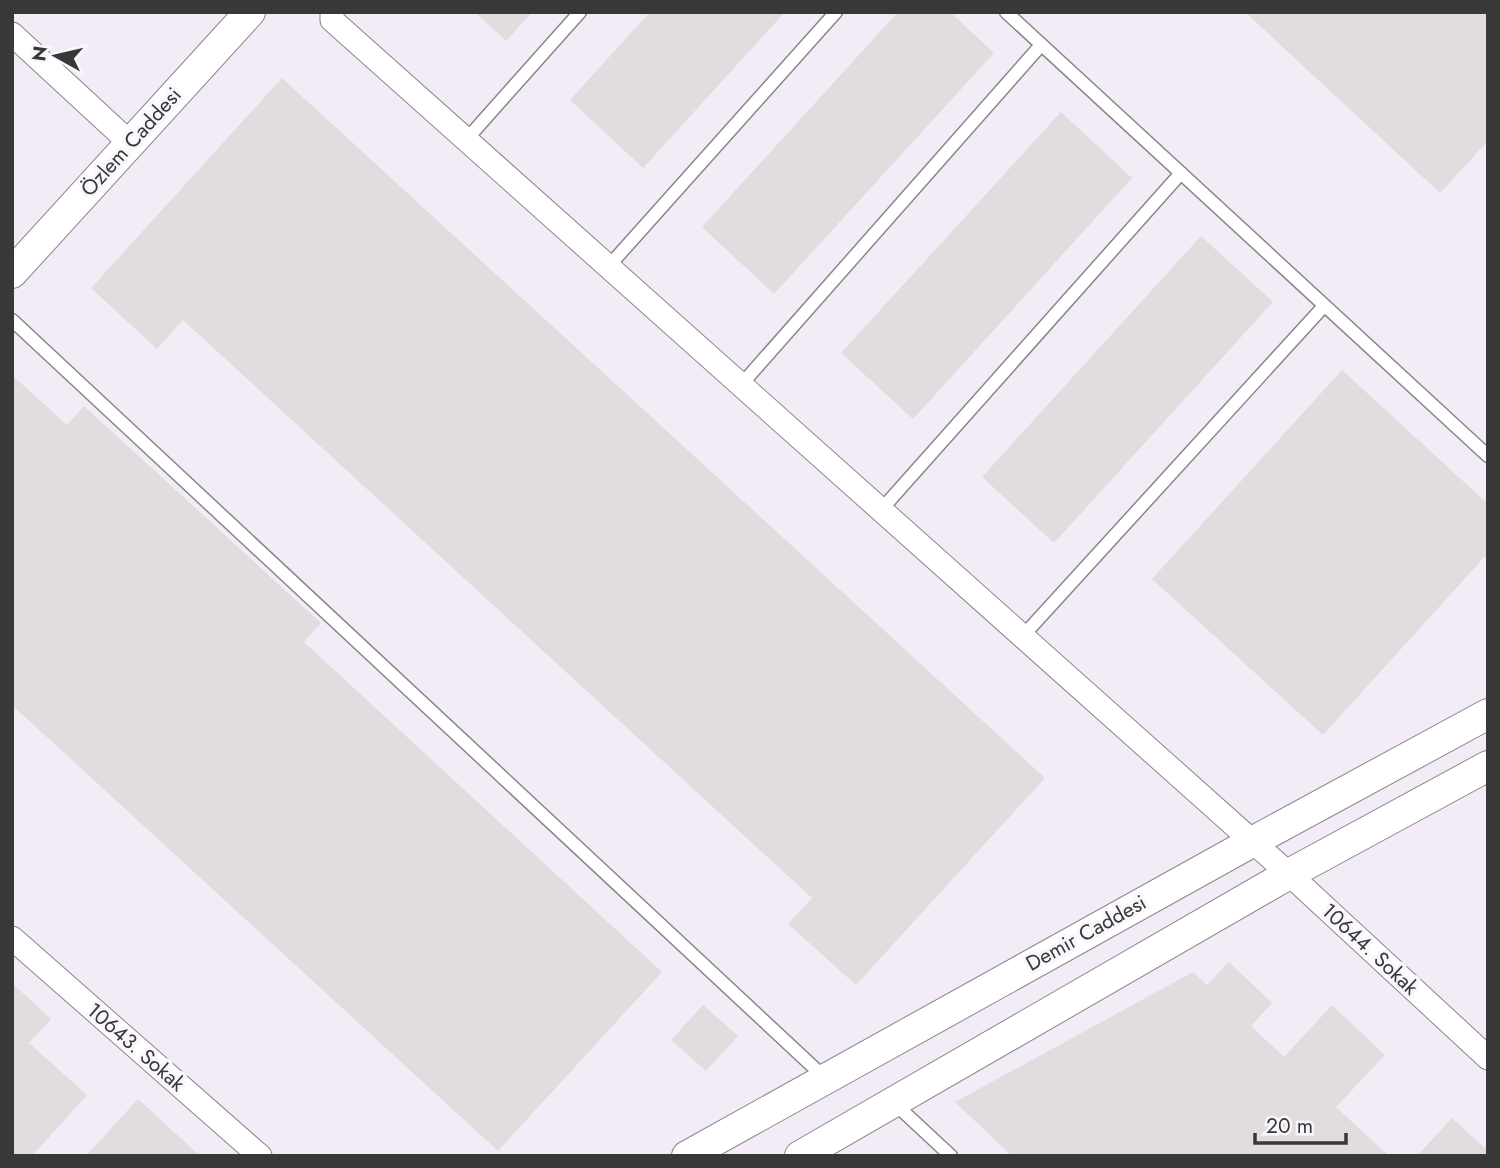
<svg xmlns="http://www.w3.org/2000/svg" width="1500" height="1168" viewBox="0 0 1500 1168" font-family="Jost,sans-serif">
<rect width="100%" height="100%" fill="#f9f7fb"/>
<rect fill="#f3ecf7" x="12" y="12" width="1476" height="1144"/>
<g fill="#e1dcde">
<polygon points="475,12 532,12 506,41"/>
<polygon points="650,12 785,12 643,168 570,100"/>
<polygon points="898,12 950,12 994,53 774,294 702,227"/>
<polygon points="1245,12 1488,12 1488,141 1440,193"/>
<polygon points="282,78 1045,778 856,985 788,924 812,898 183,320 157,349 91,288"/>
<polygon points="1061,112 1132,178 913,419 841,353"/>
<polygon points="1201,236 1273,302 1054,543 982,477"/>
<polygon points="1342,370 1488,504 1488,553 1323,735 1152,579"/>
<polygon points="12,375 67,425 84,406 321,623 304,642 662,972 498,1151 12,705"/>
<polygon points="1229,962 1272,1003 1251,1026 1284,1057 1332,1005 1385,1055 1336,1107 1389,1156 1012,1156 955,1102 1193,972 1207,985"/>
<polygon points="12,983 51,1019 29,1043 87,1095 32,1156 12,1156"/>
<polygon points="703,1005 738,1036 706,1071 671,1040"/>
<polygon points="138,1099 200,1156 86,1156"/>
<polygon points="1452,1118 1488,1151 1488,1156 1417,1156"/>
</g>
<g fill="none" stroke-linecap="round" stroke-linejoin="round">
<defs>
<g id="service">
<polyline points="1006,12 1488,456"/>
<polyline points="466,140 580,12"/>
<polyline points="608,267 836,12"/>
<polyline points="12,320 824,1077"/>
<polyline points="741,385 1041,45"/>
<polyline points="881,510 1181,173"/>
<polyline points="1022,637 1324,306"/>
<polyline points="893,1102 951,1156"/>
</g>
<g id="minor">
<polyline points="332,12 332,20 1289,874 1488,1058"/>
<polyline points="12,34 130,143"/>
<polyline points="12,938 260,1156"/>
</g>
<g id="tertiary">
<polyline points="12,273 250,12"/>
<polyline points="687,1156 1252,842 1488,714"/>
<polyline points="800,1156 1289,874 1488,766"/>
</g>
</defs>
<use href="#service" stroke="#89878a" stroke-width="15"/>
<use href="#minor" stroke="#89878a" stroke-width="25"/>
<use href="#tertiary" stroke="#89878a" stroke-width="32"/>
<use href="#service" stroke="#fff" stroke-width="12"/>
<use href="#minor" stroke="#fff" stroke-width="23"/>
<use href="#tertiary" stroke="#fff" stroke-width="30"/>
</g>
<g text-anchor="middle" stroke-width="7" stroke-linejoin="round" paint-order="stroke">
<g font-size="21" fill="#393839" stroke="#f9f7fb">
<text transform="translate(131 142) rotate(-48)" y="7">Özlem Caddesi</text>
<text transform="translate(1086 933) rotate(-29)" y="7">Demir Caddesi</text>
<text transform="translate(1370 949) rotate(43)" y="7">10644. Sokak</text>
<text transform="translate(136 1047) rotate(41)" y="7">10643. Sokak</text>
</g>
</g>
<rect width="1500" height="1168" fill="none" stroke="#393839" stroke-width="28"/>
<g transform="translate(56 56) rotate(278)" stroke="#f9f7fb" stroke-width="5" paint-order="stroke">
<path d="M0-5L12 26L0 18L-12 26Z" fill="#393839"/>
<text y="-10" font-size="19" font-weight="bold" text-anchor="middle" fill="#393839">N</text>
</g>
<path d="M1255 1133v10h91v-10" fill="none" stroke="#393839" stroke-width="3.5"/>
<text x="1266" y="1133" font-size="21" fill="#393839" stroke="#f9f7fb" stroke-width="5" paint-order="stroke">20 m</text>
</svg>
